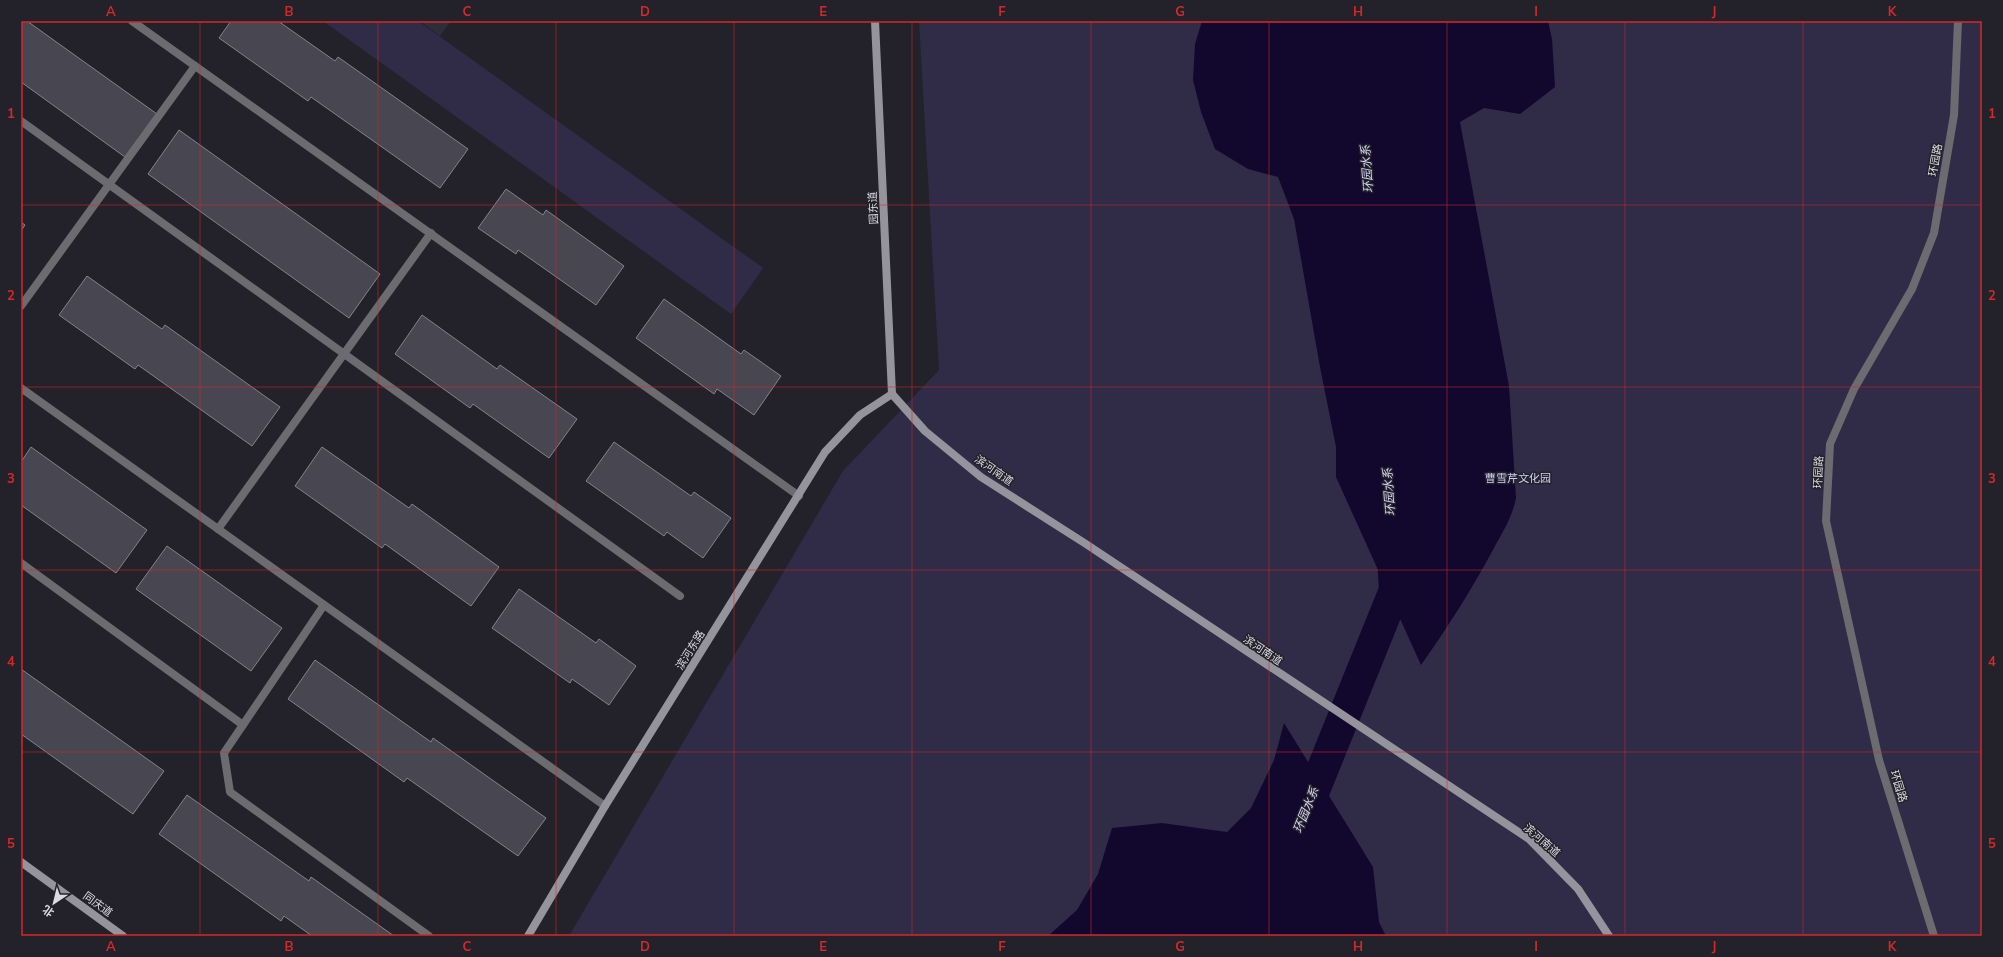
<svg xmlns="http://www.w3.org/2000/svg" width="2003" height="957" viewBox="0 0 2003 957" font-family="Mulish,'Noto Sans SC',sans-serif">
<rect width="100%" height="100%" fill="#23222b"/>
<polygon fill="#2e2d3a" points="420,21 451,21 440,36"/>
<g fill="#302c47">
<polygon points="323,21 418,21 763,268 731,314"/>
<polygon points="919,21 1982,21 1982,936 569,936 843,471 939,370"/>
</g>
<g fill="#12082e">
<path d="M1202,21H1548L1552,39L1555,87L1520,114L1484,108L1460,122L1509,386L1516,498C1512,518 1503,531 1494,548C1472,589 1448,627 1421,665L1336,477V447L1320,367L1294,219L1278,177L1248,169L1215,149L1201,112L1193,80L1195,44Z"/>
<polygon points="1284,723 1373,867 1379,922 1386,936 1048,936 1077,910 1098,874 1112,828 1162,823 1227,832 1251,808 1274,760"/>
</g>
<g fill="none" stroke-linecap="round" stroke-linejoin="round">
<polyline stroke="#12082e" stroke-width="32" points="1302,820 1395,590 1393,557"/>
</g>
<g fill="#484751" stroke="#83828d">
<polygon points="21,21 27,21 157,114 125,157 21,82"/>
<polygon points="231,21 278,21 335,61 338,57 468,149 440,188 311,97 308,101 219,38"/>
<polygon points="179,130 380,274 349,318 148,174"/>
<polygon points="506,189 543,215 546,210 624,266 596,305 518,250 516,254 478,228"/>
<polygon points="21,222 25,225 21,231"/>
<polygon points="87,276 162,329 165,325 280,407 252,446 138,365 135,369 59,315"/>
<polygon points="664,299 741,354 744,350 781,376 754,415 717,389 714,394 636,338"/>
<polygon points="422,315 497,369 500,365 577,419 549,458 473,404 470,408 395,354"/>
<polygon points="614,442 691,496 694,492 731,518 703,558 667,532 664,536 586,481"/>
<polygon points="31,447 147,530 116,573 21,505 21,462"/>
<polygon points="322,447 409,508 412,504 499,567 471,606 385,544 382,548 295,486"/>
<polygon points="167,546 282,628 251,671 136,589"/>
<polygon points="519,589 596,643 599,639 636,666 609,705 572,679 570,683 492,628"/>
<polygon points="315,660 431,742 433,738 546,818 518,856 407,778 404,782 288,699"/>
<polygon points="21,669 164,771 133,814 21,734"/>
<polygon points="187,795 309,881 311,877 394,936 312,936 284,916 281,921 159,834"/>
</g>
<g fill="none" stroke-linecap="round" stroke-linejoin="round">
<g stroke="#6b6b70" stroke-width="8">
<polyline points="21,121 680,596"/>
<polyline points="21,306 195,66"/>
<polyline points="218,529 431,233"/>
<polyline points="21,563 243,725"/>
<polyline points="324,605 224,753 230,792 429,936"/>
</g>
<g stroke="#6b6b70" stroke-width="8">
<polyline points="132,21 799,496"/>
<polyline points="21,388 605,806"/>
<polyline points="1934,936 1879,760 1826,521 1830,444 1854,389 1912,289 1934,233 1954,115 1958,21"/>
</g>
<g stroke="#95949c" stroke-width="8">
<polyline points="875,21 892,394"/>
<polyline points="892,394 925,431 981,477 1086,544 1529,839 1578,889 1609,936"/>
<polyline points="21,862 123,936"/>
<polyline points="528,936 605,806 825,452 860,415 892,394"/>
</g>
</g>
<path fill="none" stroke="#d62828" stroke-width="1" stroke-opacity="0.55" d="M200,21V936M378,21V936M556,21V936M734,21V936M912,21V936M1091,21V936M1269,21V936M1447,21V936M1625,21V936M1803,21V936M21,205H1982M21,387H1982M21,570H1982M21,752H1982"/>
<g text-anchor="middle" stroke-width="3" stroke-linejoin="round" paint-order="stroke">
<g font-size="11" fill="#dadae0" stroke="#23222b">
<text transform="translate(1935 160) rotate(-80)" y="4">环园路</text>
<text transform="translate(873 208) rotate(-93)" y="4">园东道</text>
<text transform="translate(994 470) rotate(35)" y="4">滨河南道</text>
<text transform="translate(1818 472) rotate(-87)" y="4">环园路</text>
<text transform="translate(690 650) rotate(-58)" y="4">滨河东路</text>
<text transform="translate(1263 650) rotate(34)" y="4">滨河南道</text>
<text transform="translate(1899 786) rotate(73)" y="4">环园路</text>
<text transform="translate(1542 840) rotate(41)" y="4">滨河南道</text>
<text transform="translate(98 904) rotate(36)" y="4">同庆道</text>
</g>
<g font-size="11" fill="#cfcbf8" stroke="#23222b">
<text x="1518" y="482">曹雪芹文化园</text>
</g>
<g font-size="12" font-style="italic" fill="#d8d5f4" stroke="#23222b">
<text transform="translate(1367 169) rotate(-94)" y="4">环园水系</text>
<text transform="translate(1389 492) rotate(-94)" y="4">环园水系</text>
<text transform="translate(1306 810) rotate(-68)" y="4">环园水系</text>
</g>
</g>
<rect width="2003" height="957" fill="none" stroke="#23222b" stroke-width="44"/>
<g transform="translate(54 903) rotate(215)" stroke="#23222b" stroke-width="3" paint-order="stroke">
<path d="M0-3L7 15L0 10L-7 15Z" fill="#dadae0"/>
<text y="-6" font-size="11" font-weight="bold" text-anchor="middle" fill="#dadae0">北</text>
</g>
<rect x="22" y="22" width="1959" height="913" fill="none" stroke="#d62828" stroke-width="1.5"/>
<g font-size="13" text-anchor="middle" font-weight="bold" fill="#d62828">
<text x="111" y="16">A</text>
<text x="289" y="16">B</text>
<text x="467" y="16">C</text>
<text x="645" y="16">D</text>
<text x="823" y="16">E</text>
<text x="1002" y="16">F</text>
<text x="1180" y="16">G</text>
<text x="1358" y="16">H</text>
<text x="1536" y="16">I</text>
<text x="1714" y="16">J</text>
<text x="1892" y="16">K</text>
<text x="11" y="118">1</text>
<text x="1992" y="118">1</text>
<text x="11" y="300">2</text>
<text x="1992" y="300">2</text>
<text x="11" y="483">3</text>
<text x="1992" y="483">3</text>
<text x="11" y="666">4</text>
<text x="1992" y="666">4</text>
<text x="11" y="848">5</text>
<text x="1992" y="848">5</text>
<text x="111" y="951">A</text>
<text x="289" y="951">B</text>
<text x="467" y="951">C</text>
<text x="645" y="951">D</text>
<text x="823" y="951">E</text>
<text x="1002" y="951">F</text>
<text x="1180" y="951">G</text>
<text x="1358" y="951">H</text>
<text x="1536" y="951">I</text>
<text x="1714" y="951">J</text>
<text x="1892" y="951">K</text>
</g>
</svg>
